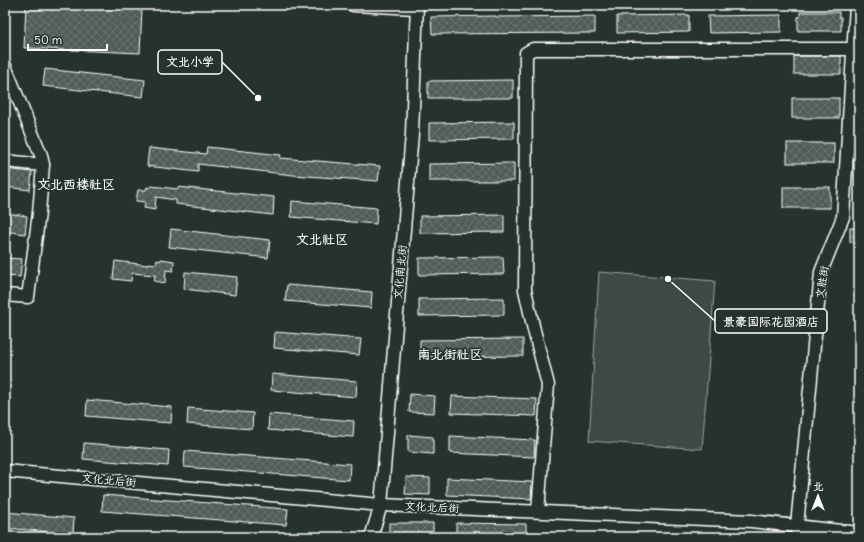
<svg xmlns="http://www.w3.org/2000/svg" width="864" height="542" viewBox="0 0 864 542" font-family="Delius,'LXGW WenKai TC',sans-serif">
<defs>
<pattern id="building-cross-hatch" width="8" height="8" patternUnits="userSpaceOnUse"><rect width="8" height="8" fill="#515c57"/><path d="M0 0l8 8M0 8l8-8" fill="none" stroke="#6b7470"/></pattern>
</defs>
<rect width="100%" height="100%" fill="#26332d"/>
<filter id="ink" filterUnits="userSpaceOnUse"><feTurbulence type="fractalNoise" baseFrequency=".025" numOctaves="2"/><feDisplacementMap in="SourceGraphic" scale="8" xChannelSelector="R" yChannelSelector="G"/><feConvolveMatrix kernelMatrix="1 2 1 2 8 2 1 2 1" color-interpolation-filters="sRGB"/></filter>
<g filter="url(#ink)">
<polygon fill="#3e4944" stroke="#9ea4a2" points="599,272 715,281 702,449 589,441"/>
<g fill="url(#building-cross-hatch)" stroke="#fff">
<polygon points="26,5 142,9 140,53 24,48"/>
<polygon points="800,12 839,12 839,17 841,17 841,31 798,31 798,17 800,17"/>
<polygon points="689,15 689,32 617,33 617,16"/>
<polygon points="781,15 781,32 709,33 708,16"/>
<polygon points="496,16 496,17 595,16 595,33 432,34 431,17"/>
<rect x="794" y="56" width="47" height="18"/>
<polygon points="45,69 145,80 143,97 43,86"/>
<polygon points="513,80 513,98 428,98 428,81"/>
<rect x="792" y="98" width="47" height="20"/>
<polygon points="514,122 514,139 429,140 429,123"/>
<rect x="787" y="143" width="47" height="20"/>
<polygon points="207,147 281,155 280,158 380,166 378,181 293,175 198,164 198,172 147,166 149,148 206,154"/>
<polygon points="514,163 514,181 429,181 429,164"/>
<polygon points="5,169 32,172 30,190 5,187"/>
<polygon points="151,186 178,189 178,187 274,197 273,215 176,204 176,200 156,197 155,210 144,208 145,202 136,201 138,190 146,190 147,187 150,188"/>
<rect x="783" y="187" width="47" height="21"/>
<polygon points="292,201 377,208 376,224 291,217"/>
<polygon points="5,213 27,216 25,234 5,231"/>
<polygon points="504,215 504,232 420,233 420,216"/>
<rect x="850" y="228" width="9" height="14"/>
<polygon points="171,229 270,240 268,258 169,247"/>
<polygon points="503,257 504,274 419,275 419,258"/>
<polygon points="5,258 22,259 20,277 5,276"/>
<polygon points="161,259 174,261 173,271 166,270 165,283 154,281 155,275 132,273 131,281 113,279 115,261 147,265 148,263 156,264 157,260 160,261"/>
<polygon points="185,272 237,277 235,295 184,289"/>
<polygon points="287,285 372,292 371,308 285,301"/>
<polygon points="504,298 504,315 419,316 419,299"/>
<polygon points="275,332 361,339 359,355 274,348"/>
<polygon points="523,339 523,356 420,357 420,340"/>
<polygon points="272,374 357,381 356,397 271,390"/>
<polygon points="410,394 435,396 434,413 409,412"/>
<polygon points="452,396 537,399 536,416 451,413"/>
<polygon points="87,400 172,407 171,423 86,416"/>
<polygon points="188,408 253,413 252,429 187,424"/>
<polygon points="269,414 354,421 353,437 268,430"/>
<polygon points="408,435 433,437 433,454 408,452"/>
<polygon points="450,436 535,440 534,457 450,453"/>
<polygon points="84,443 169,450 168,466 83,459"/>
<polygon points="185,451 350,464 349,480 184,467"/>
<polygon points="406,477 430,478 430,495 405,494"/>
<polygon points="447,478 532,482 531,499 447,495"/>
<polygon points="103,495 288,509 286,525 102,511"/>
<polygon points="5,512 74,518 73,534 5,528"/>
<rect x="389" y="523" width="44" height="14"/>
<polygon points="456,523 526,524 526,537 456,537"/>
</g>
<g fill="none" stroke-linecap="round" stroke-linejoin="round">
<defs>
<g id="minor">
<polyline points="353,5 417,8"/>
<polyline points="5,66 41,155 43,165 39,213 28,297 5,295"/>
<polyline points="5,161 43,165"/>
<polyline points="5,471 381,505 751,521 859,533"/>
<polyline points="538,511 548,385 534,330 525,290 526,53 533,49 853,49"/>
<polyline points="371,537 381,505 412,134 417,5"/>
<polyline points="798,537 797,526 821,272 843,217 856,5"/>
</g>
</defs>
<use href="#minor" stroke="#fff" stroke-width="15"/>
<use href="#minor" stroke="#26332d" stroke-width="12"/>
</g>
</g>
<g text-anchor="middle" stroke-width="3.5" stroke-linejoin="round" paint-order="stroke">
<g font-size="11" fill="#fff" stroke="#26332d">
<text transform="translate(400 272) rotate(-85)" y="4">文化南北街</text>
<text transform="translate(822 282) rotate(-81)" y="4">文胜街</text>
<text transform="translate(109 480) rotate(5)" y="4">文化北后街</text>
<text transform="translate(432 507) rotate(3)" y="4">文化北后街</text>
</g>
<g font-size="13" font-weight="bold" fill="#fff" stroke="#26332d">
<text x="76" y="189">文北西楼社区</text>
<text x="322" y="244">文北社区</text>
<text x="450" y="359">南北街社区</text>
</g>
</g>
<path fill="none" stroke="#fff" stroke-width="1.5" d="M258 98L222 62M668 279L715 321"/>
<g fill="#fff" stroke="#26332d" stroke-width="1.5">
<circle cx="258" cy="98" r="4"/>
<circle cx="668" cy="279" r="4"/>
</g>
<g fill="#26332d" stroke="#fff" stroke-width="1.5">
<rect x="158" y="50" width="64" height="24" rx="4"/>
<rect x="715" y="309" width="112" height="24" rx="4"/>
</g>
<g font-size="12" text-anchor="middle" font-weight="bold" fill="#fff">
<text x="190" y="66">文北小学</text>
<text x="771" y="326">景豪国际花园酒店</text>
</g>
<rect width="864" height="542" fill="none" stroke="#26332d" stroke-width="20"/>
<rect x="10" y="10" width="844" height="522" fill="none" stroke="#fff" stroke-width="1.5" filter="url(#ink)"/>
<g transform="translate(818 496)" stroke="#26332d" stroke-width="3" paint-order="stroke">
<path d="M0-3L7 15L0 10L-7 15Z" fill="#ffffff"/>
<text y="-6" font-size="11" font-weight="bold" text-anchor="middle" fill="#ffffff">北</text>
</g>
<path d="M28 44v6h79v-6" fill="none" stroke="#ffffff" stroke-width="2"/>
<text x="34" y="44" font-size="12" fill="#ffffff" stroke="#26332d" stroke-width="3" paint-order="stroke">50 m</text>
</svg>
